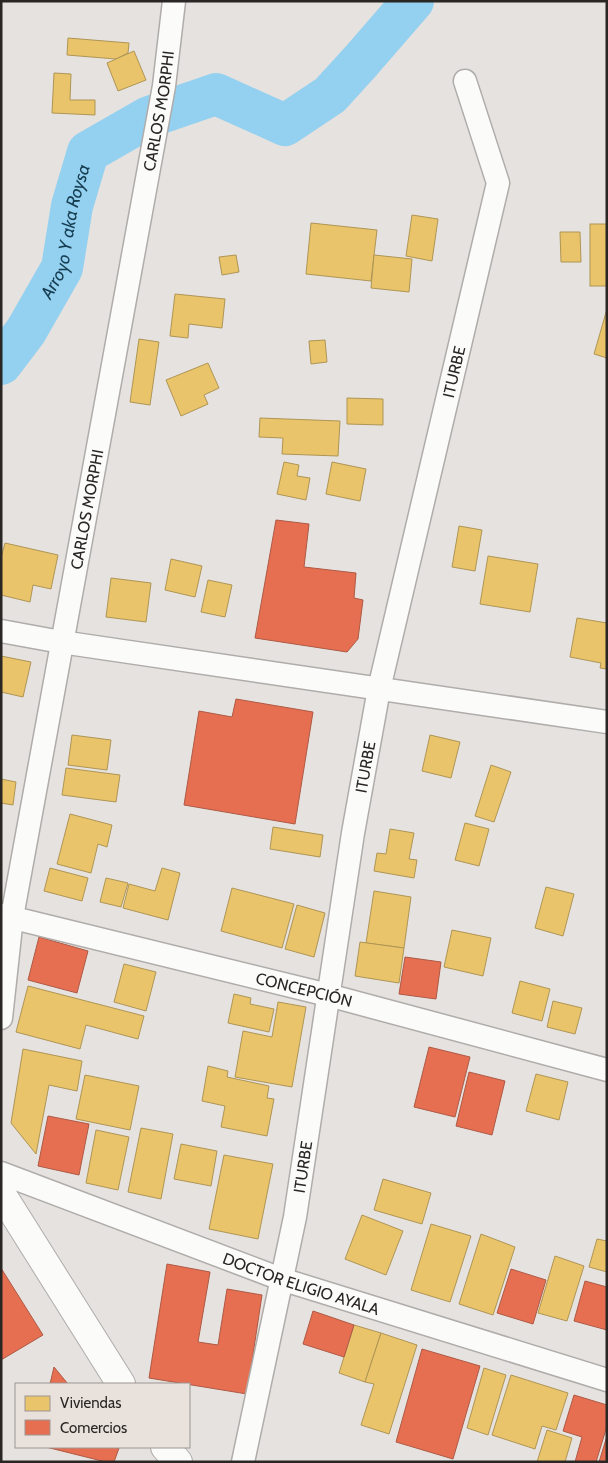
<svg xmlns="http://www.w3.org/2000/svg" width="608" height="1463" viewBox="0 0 608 1463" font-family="Cabin,sans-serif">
<rect width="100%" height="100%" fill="#e5e2df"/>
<g fill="#e9c46a" stroke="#af9555">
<polygon points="68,38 129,43 128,53 116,59 67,55"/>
<polygon points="134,51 146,80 118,91 107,63"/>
<polygon points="54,73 71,74 70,100 95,100 95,115 52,113"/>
<polygon points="412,215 438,219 432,261 406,256"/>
<polygon points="311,223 377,230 371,281 306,274"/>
<rect x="590" y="224" width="17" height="62"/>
<polygon points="560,232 580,232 581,262 561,262"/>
<polygon points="236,255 239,272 222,275 219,257"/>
<polygon points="374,255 412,259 409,292 371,288"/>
<polygon points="175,294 225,299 222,328 189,324 188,338 170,336"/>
<polygon points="607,309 607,358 594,354"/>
<polygon points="139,339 159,342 150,405 130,402"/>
<polygon points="325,340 327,362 311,364 309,341"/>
<polygon points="208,363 219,388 204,395 208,404 181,416 166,380"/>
<polygon points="347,398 383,399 383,425 347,424"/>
<polygon points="260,418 340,421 338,456 282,454 283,438 259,437"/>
<polygon points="284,462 299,465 297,476 310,478 306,500 277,494"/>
<polygon points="332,462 366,469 360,501 326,494"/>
<polygon points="459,526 482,530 475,571 452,567"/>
<polygon points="5,543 58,555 51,589 33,585 30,602 1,595 1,558"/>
<polygon points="488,556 538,564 530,612 480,604"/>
<polygon points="171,559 202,566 195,597 165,590"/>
<polygon points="111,578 151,583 146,622 106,617"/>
<polygon points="208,580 232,585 225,617 201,612"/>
<polygon points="577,618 607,623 607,669 600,668 601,663 570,657"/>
<polygon points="1,656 31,662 23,697 1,692"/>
<polygon points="72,735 111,740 107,770 68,765"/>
<polygon points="430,735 460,742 451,778 422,771"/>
<polygon points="491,765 511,772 494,822 475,816"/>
<polygon points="66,768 120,775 116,802 62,795"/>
<polygon points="1,779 16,782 13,805 1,803"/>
<polygon points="70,814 112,825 107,847 98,844 91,873 57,864"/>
<polygon points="465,823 489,829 479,866 455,860"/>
<polygon points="273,827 323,835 320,857 270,849"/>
<polygon points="390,829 414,833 409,859 417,860 414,878 374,871 377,853 386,854"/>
<polygon points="50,868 88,878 82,901 44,891"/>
<polygon points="162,868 180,873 168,920 123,908 129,884 155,891"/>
<polygon points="106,878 128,883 121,907 100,902"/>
<polygon points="546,887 574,894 563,936 535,928"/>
<polygon points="232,888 294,904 282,948 221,931"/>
<polygon points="374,891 411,897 404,948 366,943"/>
<polygon points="297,905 325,913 314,957 285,949"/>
<polygon points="452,930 491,938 483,976 444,967"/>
<polygon points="360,942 404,948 399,983 355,976"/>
<polygon points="124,964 156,972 146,1011 114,1002"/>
<polygon points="520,981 550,989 542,1021 512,1013"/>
<polygon points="28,986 144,1016 138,1039 86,1025 80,1049 16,1032"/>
<polygon points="234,994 251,998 250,1004 274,1009 269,1032 228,1023"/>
<polygon points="553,1001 582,1008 575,1034 547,1027"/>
<polygon points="278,1002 306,1007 292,1087 235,1077 243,1031 272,1037"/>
<polygon points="23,1049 82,1061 77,1091 49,1085 36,1154 11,1123"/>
<polygon points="208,1066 228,1071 227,1077 269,1086 267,1098 274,1099 267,1136 221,1127 225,1106 202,1101"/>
<polygon points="536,1074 568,1082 559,1120 526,1111"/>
<polygon points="85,1075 139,1086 130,1130 76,1119"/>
<polygon points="141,1128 173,1134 161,1199 128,1192"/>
<polygon points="96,1130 129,1137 118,1190 86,1183"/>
<polygon points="181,1144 217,1151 211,1186 174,1179"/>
<polygon points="224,1155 273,1164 258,1239 209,1229"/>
<polygon points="383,1179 431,1193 422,1224 374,1210"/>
<polygon points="362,1215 403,1231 386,1275 345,1259"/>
<polygon points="431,1224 471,1236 450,1302 411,1290"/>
<polygon points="481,1234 515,1247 493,1315 459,1304"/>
<polygon points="597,1239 607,1241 607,1272 589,1267"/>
<polygon points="555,1256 584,1266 567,1321 538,1313"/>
<polygon points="354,1325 381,1333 365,1382 339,1373"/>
<polygon points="381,1333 417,1345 389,1434 361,1425 374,1384 365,1382"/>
<polygon points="484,1368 506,1375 488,1435 467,1428"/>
<polygon points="511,1375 568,1393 556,1430 542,1426 535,1449 492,1435"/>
<polygon points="547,1430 572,1438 565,1462 537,1462"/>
</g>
<g fill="#e76f51" stroke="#ae5944">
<polygon points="276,520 309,524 304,567 356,573 354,598 363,600 358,639 347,652 255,638"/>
<polygon points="236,699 313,712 295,824 184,805 199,711 232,717"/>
<polygon points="39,937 88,951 77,993 28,980"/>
<polygon points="405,957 441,962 436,999 399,994"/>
<polygon points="429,1047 470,1057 455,1117 414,1107"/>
<polygon points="469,1072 505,1081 492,1135 456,1126"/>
<polygon points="48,1116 89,1124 79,1175 38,1166"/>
<polygon points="167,1264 210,1272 198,1342 218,1345 227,1289 262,1295 247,1394 149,1378"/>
<polygon points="1,1268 43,1335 1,1360"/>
<polygon points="511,1269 546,1280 533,1324 497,1313"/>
<polygon points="585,1281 607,1287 607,1330 574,1321"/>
<polygon points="313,1311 354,1325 344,1357 303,1344"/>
<polygon points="422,1349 480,1366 453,1459 396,1442"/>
<polygon points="54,1367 68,1384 50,1384"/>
<polygon points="574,1395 607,1405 607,1426 596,1462 575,1462 582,1437 563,1431"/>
<polygon points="607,1436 607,1462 599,1462"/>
<polygon points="46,1447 118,1447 119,1448 114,1462 106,1462"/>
</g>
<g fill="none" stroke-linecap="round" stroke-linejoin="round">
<path stroke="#94d0f0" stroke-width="42" id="s1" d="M1,364L26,331L62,268L72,206L88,152L149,117L216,94L285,125L330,95L361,61L413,1"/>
<defs>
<g id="street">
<polyline points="1,631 61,642 607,722"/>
<path id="s2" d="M1,915L328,995L607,1070"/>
<path id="s3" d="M1,1018L12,917L164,86L174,1"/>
<path id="s4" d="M1,1173L281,1279L607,1380"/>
<path id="s5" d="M243,1462L295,1217L353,833L379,689L498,183L465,81"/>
</g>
<g id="primary">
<polyline points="1,1193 121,1384"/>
<polyline points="165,1447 178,1462"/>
</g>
</defs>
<use href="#street" stroke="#afacaa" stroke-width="25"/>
<use href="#primary" stroke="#afacaa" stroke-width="30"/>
<use href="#street" stroke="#fbfbfa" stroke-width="22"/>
<use href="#primary" stroke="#fbfbfa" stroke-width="28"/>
</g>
<g text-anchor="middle" stroke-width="5" stroke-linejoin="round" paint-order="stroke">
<g font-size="16" fill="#292624" stroke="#e8e1dc">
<text dy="6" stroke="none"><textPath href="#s3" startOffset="921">CARLOS MORPHI</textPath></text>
<text dy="6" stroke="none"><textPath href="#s5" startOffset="1111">ITURBE</textPath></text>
<text dy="6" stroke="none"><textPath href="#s3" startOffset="516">CARLOS MORPHI</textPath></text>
<text dy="6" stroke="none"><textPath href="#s5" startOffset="706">ITURBE</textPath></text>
<text dy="6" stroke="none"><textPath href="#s2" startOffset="312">CONCEPCIÓN</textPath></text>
<text dy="6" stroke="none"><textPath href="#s5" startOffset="301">ITURBE</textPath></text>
<text dy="6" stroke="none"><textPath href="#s4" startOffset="320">DOCTOR ELIGIO AYALA</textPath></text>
</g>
<g font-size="18" font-style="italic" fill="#163d50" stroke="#e8e1dc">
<text dy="6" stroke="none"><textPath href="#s1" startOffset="150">Arroyo Y aka Roysa</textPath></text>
</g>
</g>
<rect width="608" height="1463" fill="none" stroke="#292624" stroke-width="5"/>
<rect x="15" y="1383" width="175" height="65" fill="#e8e1dc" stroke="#9c9692"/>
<rect x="25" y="1396" width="25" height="15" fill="#e9c46a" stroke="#9c9692"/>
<text x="60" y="1408" font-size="15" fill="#292624">Viviendas</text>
<rect x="25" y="1420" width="25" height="15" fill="#e76f51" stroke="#9c9692"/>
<text x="60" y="1433" font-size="15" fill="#292624">Comercios</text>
</svg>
